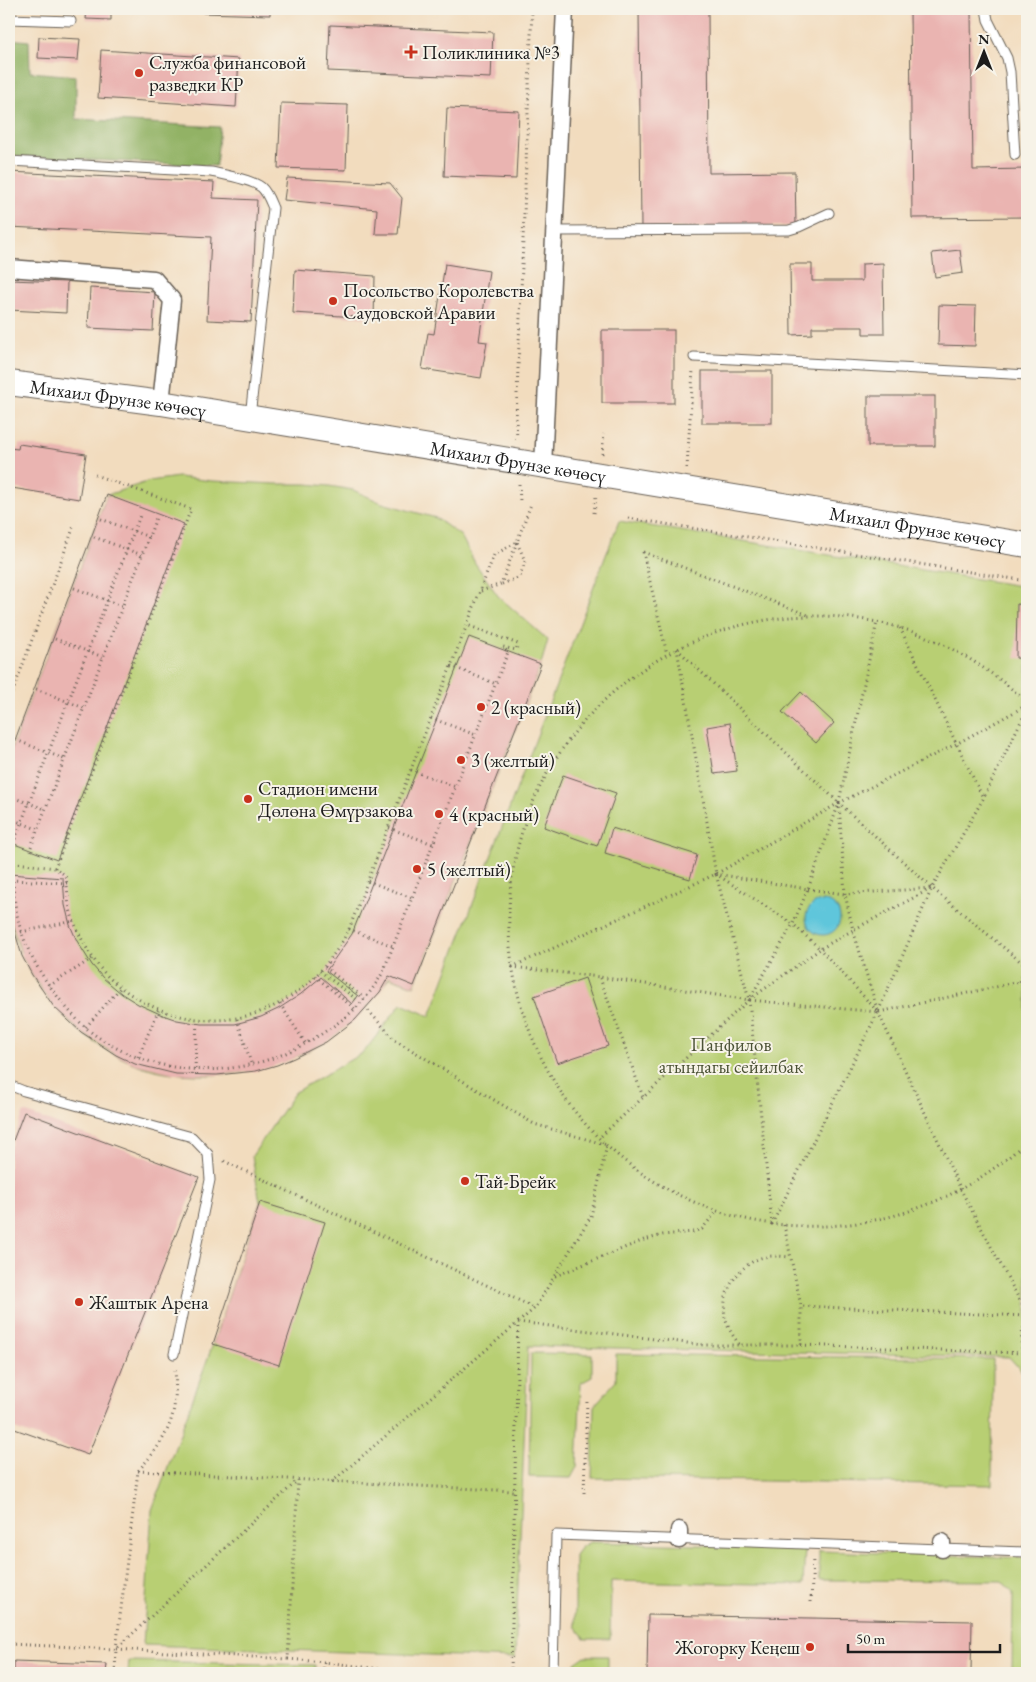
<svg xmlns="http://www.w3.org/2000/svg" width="1036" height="1682" viewBox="0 0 1036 1682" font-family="'EB Garamond',serif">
<rect width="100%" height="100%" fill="#f7f3e8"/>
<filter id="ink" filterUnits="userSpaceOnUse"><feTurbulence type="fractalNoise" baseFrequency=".02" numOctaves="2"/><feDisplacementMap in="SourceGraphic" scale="10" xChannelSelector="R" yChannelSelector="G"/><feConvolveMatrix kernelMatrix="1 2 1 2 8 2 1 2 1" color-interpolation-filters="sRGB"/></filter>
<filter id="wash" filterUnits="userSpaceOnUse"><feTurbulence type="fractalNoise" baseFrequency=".0096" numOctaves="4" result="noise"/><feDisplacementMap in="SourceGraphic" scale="20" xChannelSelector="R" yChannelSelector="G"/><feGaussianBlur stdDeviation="1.12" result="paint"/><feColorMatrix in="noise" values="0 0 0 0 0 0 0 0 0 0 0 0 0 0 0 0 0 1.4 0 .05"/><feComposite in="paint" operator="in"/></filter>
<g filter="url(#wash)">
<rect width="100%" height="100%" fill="#f2dcbe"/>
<g fill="#b8cf73" stroke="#6a7648">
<path d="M178,477L212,481L275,484H306L329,486L353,490L382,503L436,518L461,536L475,563L498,596L548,640L541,664L414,986L389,977C350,1041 279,1075 204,1075C180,1075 156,1072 133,1063C99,1049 69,1026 47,997C28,973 14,942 9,911C6,892 8,863 11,843L9,842V756L107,495L150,481Z"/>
<polygon points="619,521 1027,587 1027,1377 1009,1357 528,1346 515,1658 143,1645 152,1510 213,1344 260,1202 252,1156 295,1092 364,1052 401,1004 430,1016"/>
<polygon points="531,1353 592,1354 592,1377 581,1383 577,1467 571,1478 529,1477"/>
<polygon points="616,1354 993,1359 992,1485 592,1478 594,1406 616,1381"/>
<polygon points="590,1542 805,1548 803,1585 611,1581 610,1639 585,1639 575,1626 575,1555 581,1547"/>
<polygon points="819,1551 1027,1558 1027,1673 1012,1673 1013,1593 1002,1581 819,1580"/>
<polygon points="585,1656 608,1656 608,1673 575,1673 575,1663"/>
<polygon points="129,1661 315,1665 315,1673 128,1673"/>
<polygon points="329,1668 365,1673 329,1673"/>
</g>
<polygon fill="#92b265" stroke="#576740" points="9,39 29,41 30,72 76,76 76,119 220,127 216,166 9,156"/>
<circle fill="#5ec6db" stroke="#3d717c" cx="823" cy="918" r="17"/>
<g id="blocks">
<g fill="#eab4b1">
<polygon points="87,9 111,9 111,20 86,19"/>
<polygon points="203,9 270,9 270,15 203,13"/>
<polygon points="639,9 708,9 709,173 795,172 796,226 641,228"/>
<polygon points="910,9 957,9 957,11 971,11 973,170 1027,169 1027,217 912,218"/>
<polygon points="330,25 493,32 491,78 328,71"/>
<polygon points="39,37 80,39 78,60 38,58"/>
<polygon points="101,50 239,59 236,107 98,98"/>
<polygon points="281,103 348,105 346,170 278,168"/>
<polygon points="447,108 519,111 516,179 444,176"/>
<polygon points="9,172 214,182 213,198 257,200 251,322 207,320 211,237 9,227"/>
<polygon points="287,178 390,183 402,198 398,234 375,234 377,209 284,200"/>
<polygon points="960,250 963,273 935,277 932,253"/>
<polygon points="883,263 884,334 863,334 863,327 812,327 812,334 791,335 790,264 812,264 812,281 862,281 862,264"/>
<polygon points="445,264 489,271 479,341 487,342 481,378 422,369 428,333 434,334"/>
<polygon points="295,270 375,276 374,318 293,313"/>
<polygon points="9,280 67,282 66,313 9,310"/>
<polygon points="90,288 155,292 153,331 88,328"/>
<polygon points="939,305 976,306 975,346 938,345"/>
<rect x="602" y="330" width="72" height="73"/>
<rect x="702" y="371" width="70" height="52"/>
<rect x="868" y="396" width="67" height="50"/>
<polygon points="19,444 86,454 79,499 12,488 11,492 9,492 9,448 18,449"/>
<polygon points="107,495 184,524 57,860 9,842 9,756"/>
<polygon points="1017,604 1027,605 1027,659 1016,658"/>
<polygon points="469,637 541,664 414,986 389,976 380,992 355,1020 326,1042 294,1058 277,1065 256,1071 217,1075 176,1074 135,1064 116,1055 81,1032 54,1007 32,975 22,956 9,912 9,874 63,878 65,905 70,925 77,941 92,965 103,978 122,994 138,1004 160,1014 177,1020 201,1024 235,1024 261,1017 278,1009 301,994 321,977 352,1004 358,996 326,971 352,934"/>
<polygon points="801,692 834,723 816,743 782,712"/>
<polygon points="730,723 737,771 714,774 707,727"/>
<polygon points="563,775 616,793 597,846 544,827"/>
<polygon points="612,828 697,855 690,879 605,853"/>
<polygon points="585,978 608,1046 557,1063 534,996"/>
<polygon points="24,1112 199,1177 88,1455 9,1427 9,1151"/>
<polygon points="260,1202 325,1222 279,1365 213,1344"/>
<polygon points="648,1615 972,1621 971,1673 704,1672 704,1673 647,1673"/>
<polygon points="14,1661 107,1664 106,1673 14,1673"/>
</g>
</g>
</g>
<g filter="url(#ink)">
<use href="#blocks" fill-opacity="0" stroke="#675f55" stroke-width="1"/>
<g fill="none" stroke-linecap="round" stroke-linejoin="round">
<defs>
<g id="lane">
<polyline points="986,9 988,20 1007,58 1010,72 1015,155"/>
<polyline points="9,19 71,21"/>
<path d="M9,161L211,172C225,175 250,179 261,187C267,192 270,201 273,208L250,417"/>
<polyline points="554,231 789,230 799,227 829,213"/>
<polyline points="694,357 1027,375"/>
<polyline points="9,1085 24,1091 192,1137 208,1154 210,1180 174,1354"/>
<polyline points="553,1673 556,1535 1027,1552"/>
</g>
<g id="street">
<polyline points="9,268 154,279 172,300 161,403"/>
<polyline points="543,466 565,9"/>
<polyline points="679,1540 679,1530"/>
<polyline points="942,1542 942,1549"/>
</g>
<g id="secondary">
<path id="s1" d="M9,383L161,403L1027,545"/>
</g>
</defs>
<use href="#lane" stroke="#675f55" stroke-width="11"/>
<use href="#street" stroke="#675f55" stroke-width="19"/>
<use href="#secondary" stroke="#675f55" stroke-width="26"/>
<g stroke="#675f55" stroke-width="3" stroke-dasharray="1 4" stroke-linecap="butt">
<polyline points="517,439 516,420 532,9"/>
<polyline points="602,454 604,434"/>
<polyline points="687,468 693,370"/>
<polyline points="519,484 520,501"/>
<polyline points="594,513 596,497"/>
<polyline points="628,518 1027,581"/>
<polyline points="101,519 149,537"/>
<polyline points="94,537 142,555"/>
<polyline points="643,552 808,615"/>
<polyline points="643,552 667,654"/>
<polyline points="502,584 520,577 525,561 517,542"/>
<polyline points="74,588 122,606"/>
<polyline points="481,591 501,584 517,542"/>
<polyline points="900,628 983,798"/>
<polyline points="55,639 103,657"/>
<polyline points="677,649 839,803"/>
<polyline points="451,666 496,684"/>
<polyline points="36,689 84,708"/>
<polyline points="9,702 74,526"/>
<path d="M1027,702C983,663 935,634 877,622C692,585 515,722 509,911C507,976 526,1039 562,1094C606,1159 678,1206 755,1221C854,1239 954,1210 1027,1141"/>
<polyline points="1027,709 983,799 932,888 1027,967"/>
<polyline points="431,718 476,735"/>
<polyline points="16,740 64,759"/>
<polyline points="411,770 456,787"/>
<polyline points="9,796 45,809"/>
<polyline points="839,802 877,622"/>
<polyline points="839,803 956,744 1027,705"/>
<polyline points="9,818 37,829"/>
<polyline points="389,828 433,844"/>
<polyline points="15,839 141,513"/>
<polyline points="31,847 156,518"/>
<path d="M9,862L55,868L65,875C68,885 67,895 69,905C74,928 87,951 101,969C115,986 136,999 156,1008C235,1041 312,1003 349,929L494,555L517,542L531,504"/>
<polyline points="55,868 191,509 95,475"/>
<polyline points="368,881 412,898"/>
<path d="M67,883L13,880C14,920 26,953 49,985C62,1003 77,1022 95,1035C161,1081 246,1080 313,1039C345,1020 365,1004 383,972L508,652L503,647L516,650L518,644L467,625"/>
<polygon points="808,889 845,894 853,930 820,949 793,924"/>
<polyline points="349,929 393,946"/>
<polyline points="21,932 74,921"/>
<polyline points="325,967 365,999"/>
<polyline points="512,967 600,977 749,1000 820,949 878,1012 853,930 932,888 845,894 839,803 808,889 716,874 793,924 749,1000 599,1138"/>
<polyline points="512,967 716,874 839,803 932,888 878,1012 749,1000 716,874 677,649"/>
<polyline points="1026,967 1019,982 1027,990"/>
<polyline points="320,971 356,999"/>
<polyline points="315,976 355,1009"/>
<polyline points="600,978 643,1097"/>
<polyline points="49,986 93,958"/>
<polyline points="749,1000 772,1224 878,1012"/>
<polyline points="280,1004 306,1044"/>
<polyline points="878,1012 961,1190 1027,1314"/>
<polyline points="879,1012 1019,982"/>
<polyline points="237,1019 252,1066"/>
<polyline points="86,1027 121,987"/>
<polyline points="138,1057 159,1009"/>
<polyline points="195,1069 197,1019"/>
<polyline points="224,1161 535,1308"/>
<polyline points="784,1225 801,1306 1027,1316"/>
<polyline points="555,1276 644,1240 663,1235 693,1232 702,1229 717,1211"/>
<path d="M1027,1318C1021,1334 1018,1346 1027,1361"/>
<polyline points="518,1322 703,1345 801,1345 801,1306"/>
<path d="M739,1344C733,1336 727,1327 725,1317C721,1292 737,1267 760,1258C770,1255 780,1256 790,1257"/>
<polyline points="801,1345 1023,1353"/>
<polyline points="138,1471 514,1491"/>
<polyline points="332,1482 535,1308 591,1216 607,1145 534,1124 395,1040 366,1008"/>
<polyline points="584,1493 587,1401"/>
<polyline points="811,1602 813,1558"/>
<polyline points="9,1644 116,1649 297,1481"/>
<path d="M116,1649L138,1471C170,1435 178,1417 175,1367"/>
<polyline points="288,1659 324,1662"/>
<polyline points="115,1673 116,1649 288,1659 298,1480"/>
<polyline points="323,1673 324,1662 412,1673"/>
<polyline points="511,1673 518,1323"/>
</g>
<use href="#lane" stroke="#fff" stroke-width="9"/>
<use href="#street" stroke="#fff" stroke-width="16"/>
<use href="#secondary" stroke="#fff" stroke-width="24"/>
</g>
</g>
<g fill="#c8321e" stroke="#f7f3e8" stroke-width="2">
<path d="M408.5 44.5h5v5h5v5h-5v5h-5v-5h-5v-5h5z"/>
<circle cx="139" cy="73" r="5"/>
<circle cx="333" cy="301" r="5"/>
<circle cx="481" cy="707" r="5"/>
<circle cx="461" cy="760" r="5"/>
<circle cx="248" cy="799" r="5"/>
<circle cx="439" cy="814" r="5"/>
<circle cx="417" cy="869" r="5"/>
<circle cx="465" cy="1181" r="5"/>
<circle cx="79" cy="1302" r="5"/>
<circle cx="810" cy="1647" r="5"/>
</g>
<g text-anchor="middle" stroke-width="4" stroke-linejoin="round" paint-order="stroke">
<g font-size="19" fill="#1c1c1c" stroke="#f7f3e8" text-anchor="start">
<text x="422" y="59">Поликлиника №3</text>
<text x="149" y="69">Служба финансовой<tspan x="149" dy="22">разведки КР</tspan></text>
<text x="343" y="297">Посольство Королевства<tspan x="343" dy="22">Саудовской Аравии</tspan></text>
<text x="491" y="714">2 (красный)</text>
<text x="471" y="767">3 (желтый)</text>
<text x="258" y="795">Стадион имени<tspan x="258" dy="22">Дөлөна Өмүрзакова</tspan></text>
<text x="449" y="821">4 (красный)</text>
<text x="427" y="876">5 (желтый)</text>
<text x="475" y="1188">Тай-Брейк</text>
<text x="89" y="1309">Жаштык Арена</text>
<text x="800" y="1654" text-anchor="end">Жогорку Кеңеш</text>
</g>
<g font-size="19" fill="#1c1c1c" stroke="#f7f3e8">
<text dy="7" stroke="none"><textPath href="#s1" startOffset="110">Михаил Фрунзе көчөсү</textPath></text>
<text dy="7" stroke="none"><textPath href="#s1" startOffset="515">Михаил Фрунзе көчөсү</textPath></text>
<text dy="7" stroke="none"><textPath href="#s1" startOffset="920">Михаил Фрунзе көчөсү</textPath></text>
</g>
<g font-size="19" fill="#4b5236" stroke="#f7f3e8">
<text x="731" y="1051">Панфилов<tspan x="731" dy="22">атындагы сейилбак</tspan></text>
</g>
</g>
<rect width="1036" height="1682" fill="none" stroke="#f7f3e8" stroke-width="30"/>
<g transform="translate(984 52)" stroke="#f7f3e8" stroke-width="4" paint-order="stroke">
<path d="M0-4L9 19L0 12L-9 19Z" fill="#1c1c1c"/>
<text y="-8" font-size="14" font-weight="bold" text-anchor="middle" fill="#1c1c1c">N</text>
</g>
<path d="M848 1644v8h152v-8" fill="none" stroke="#1c1c1c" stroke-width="2.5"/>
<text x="856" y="1644" font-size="15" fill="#1c1c1c" stroke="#f7f3e8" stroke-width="4" paint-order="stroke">50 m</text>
</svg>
